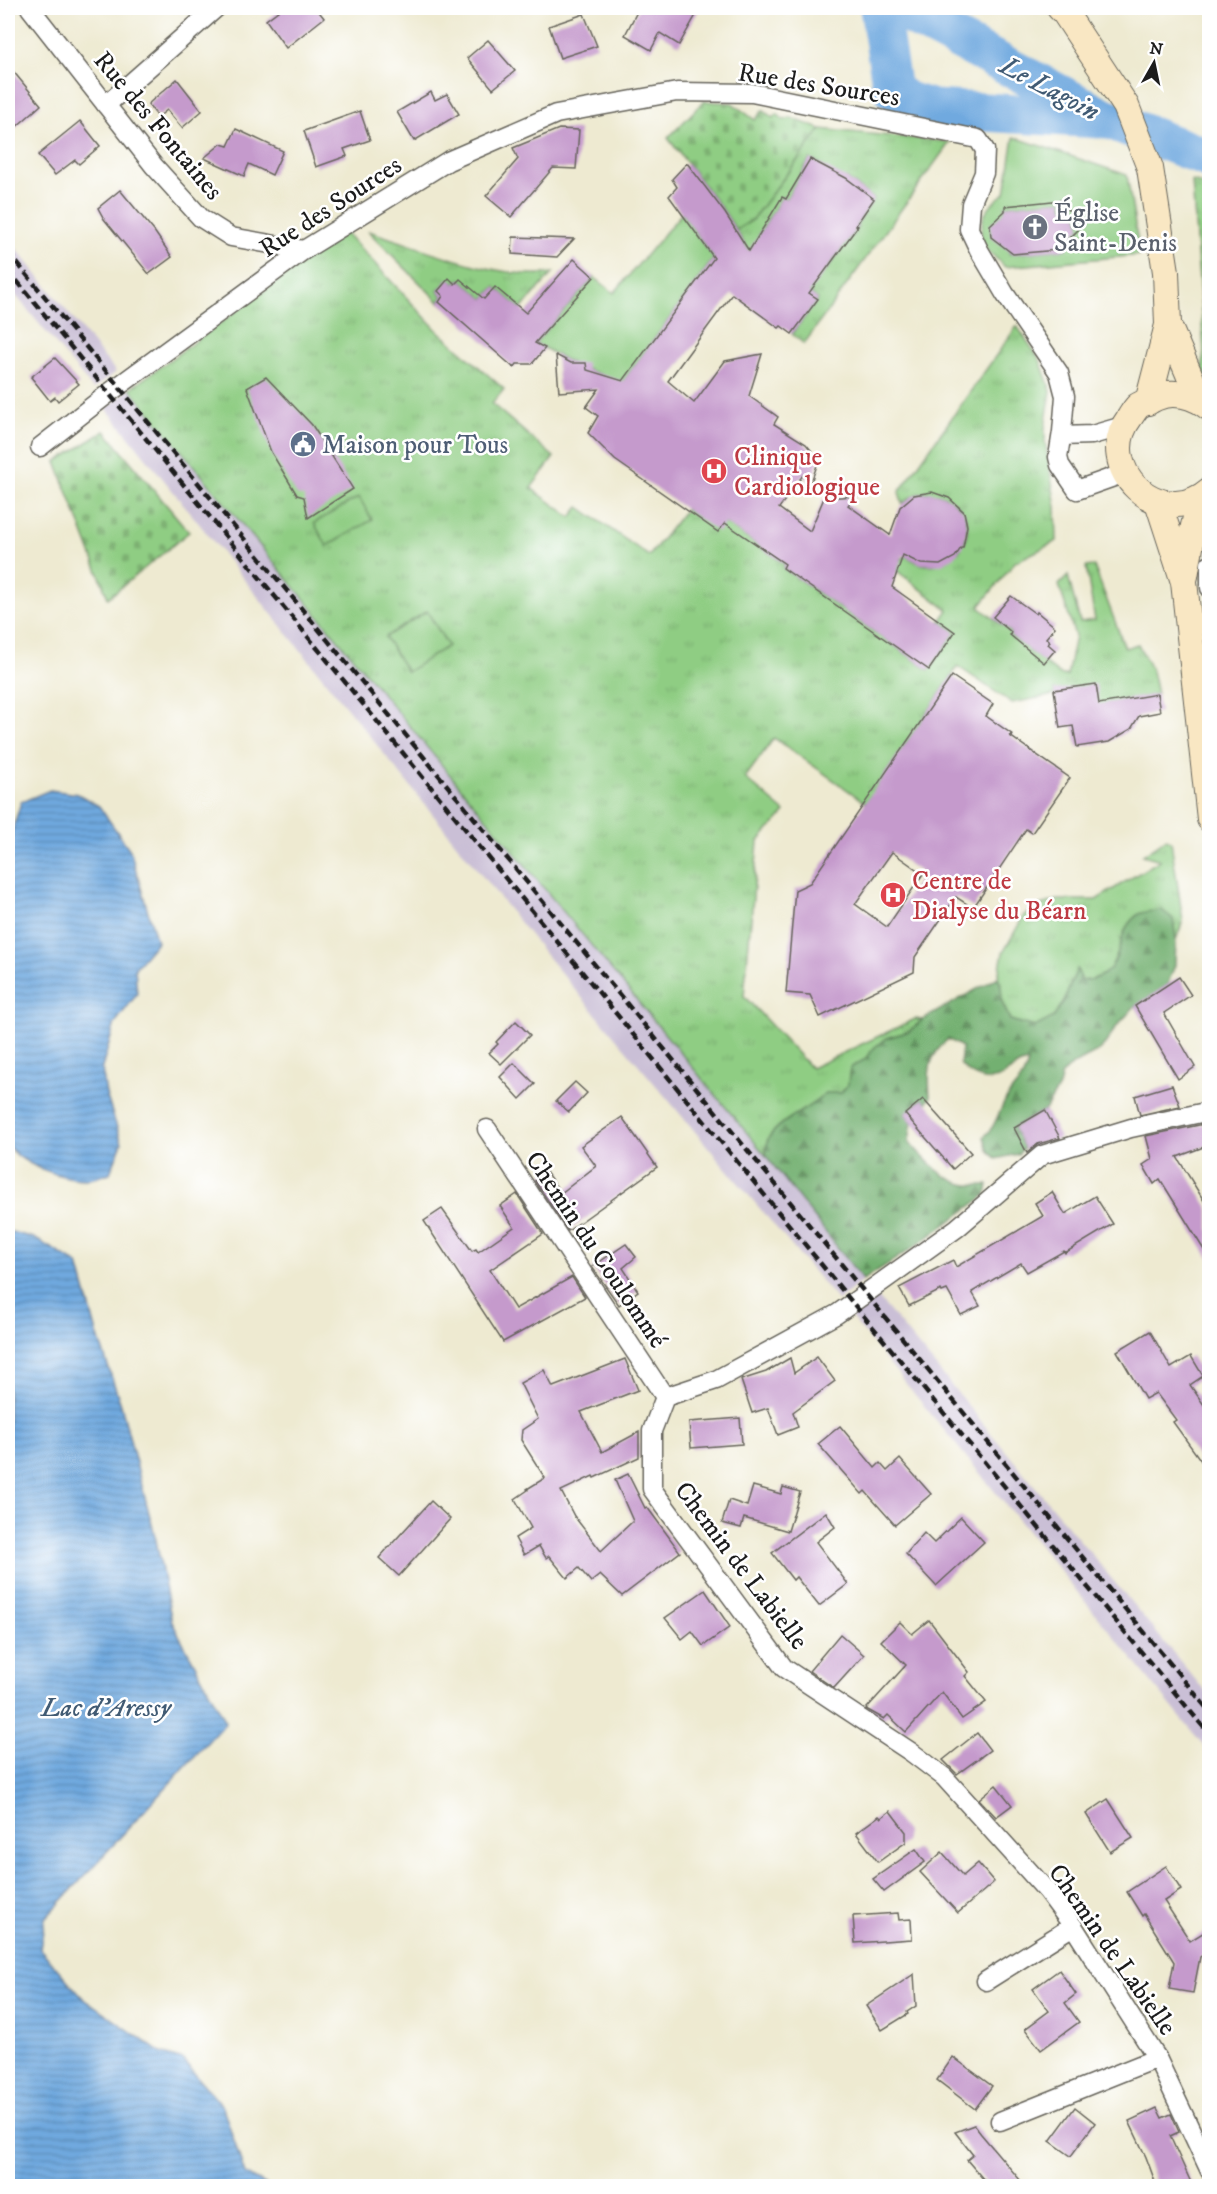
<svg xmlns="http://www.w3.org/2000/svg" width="1217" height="2194" viewBox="0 0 1217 2194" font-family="'IM FELL DW Pica',serif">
<defs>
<pattern id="grass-tufts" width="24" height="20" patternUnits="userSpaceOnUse" patternTransform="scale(1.5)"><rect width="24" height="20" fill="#8fcd83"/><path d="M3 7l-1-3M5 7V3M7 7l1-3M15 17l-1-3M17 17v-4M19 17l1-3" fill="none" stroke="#7baf71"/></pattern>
<pattern id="forest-firs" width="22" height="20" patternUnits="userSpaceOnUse" patternTransform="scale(1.5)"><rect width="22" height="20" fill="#73b071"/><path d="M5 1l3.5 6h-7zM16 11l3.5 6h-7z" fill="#5e8e5c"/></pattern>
<pattern id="cemetery-stones" width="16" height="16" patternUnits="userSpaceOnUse" patternTransform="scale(1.5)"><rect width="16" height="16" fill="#8fcd83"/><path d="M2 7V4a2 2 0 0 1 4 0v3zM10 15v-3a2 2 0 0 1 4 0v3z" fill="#7baf71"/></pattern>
<pattern id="water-rules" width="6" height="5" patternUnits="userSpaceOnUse" patternTransform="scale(1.5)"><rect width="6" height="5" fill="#6fa9df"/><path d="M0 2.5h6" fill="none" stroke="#5a89b4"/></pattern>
</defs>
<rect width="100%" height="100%" fill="#fff"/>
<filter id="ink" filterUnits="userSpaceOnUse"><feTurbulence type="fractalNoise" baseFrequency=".0167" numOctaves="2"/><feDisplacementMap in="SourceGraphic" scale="12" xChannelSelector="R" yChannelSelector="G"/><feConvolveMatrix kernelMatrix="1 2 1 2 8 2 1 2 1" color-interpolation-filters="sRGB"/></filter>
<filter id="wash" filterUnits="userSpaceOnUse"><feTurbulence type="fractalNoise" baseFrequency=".008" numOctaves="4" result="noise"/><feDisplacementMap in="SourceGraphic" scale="24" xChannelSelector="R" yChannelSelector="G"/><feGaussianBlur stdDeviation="1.35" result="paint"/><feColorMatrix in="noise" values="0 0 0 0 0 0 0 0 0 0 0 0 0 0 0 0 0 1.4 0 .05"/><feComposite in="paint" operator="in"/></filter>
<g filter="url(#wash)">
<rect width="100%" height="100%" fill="#eeead1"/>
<g fill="#cabfd6">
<polygon points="8,238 116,372 93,389 8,286"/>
<polygon points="130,389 766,1156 863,1280 838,1301 545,954 106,408"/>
<polygon points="877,1296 1209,1696 1209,1752 851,1317"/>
</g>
<g fill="url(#grass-tufts)" stroke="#567450" stroke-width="1.5" fill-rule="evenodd">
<path d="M821,129L950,142L804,344L792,334L818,299L806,291L828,268L858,227L856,225L874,199L846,178L755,262L736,230L751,221ZM810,159L826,168L759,235L782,197L786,199Z"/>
<path d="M1192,181L1209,186V381C1201,371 1202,364 1204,351Z"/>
<path d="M368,231C422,247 497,281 553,273L521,309L495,287L484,299L460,279L455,284L449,279L438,291L443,296L439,302Z"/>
<path d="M345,232L437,330L504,389L492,404L554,457L531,488L571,517L579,507L649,556L686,509L725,523L785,564L783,568L929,670L955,632L940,621L948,610L897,571V563L906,556C911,559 917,563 922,564C946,569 969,550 967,525C965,501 934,486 913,496C909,498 905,502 902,504L899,492L1017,326L1040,360L1051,391L1045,427V441L1056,507L1057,541L1015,562L979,607L1011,632L1010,635L1059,674L1067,676L1075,636L1059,585L1068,576L1080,622L1095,620L1086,567L1094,566L1125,648L1138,644L1152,671L1157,694L1099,708L1054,690L1055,695L1012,703L957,666L952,676L866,803L774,738L745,778L785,812L758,842L744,996L811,1068L915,1019L922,1020L910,1031L887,1038L875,1047L864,1060L850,1068L848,1084L841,1093H826C809,1110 784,1117 769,1137C766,1142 766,1150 766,1156L130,389Z"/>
<path d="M1166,839L1171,841L1183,921L1176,940L1173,919L1119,951L1109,971L1095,979L1082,981L1077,970C1069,984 1065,1007 1052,1018C1047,1022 1040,1024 1035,1027L1010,1020L1002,1002L1001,986L998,977L1003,953L1024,915L1040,905L1058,900H1096L1160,860L1143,855Z"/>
</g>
<path fill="url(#forest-firs)" stroke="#486646" stroke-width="1.5" d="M1162,910L1173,919L1176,940L1175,965L1167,986L1135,1006L1117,1026L1101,1050L1074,1064L1062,1074L1059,1087L1045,1110L1014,1127L1024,1148L1018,1154L996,1159L988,1150L984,1137C995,1127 997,1116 1004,1103C1012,1086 1024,1083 1028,1062C1017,1064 1016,1067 1007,1073C991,1086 972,1078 960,1064L962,1047L948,1039C927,1058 928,1071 930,1098L926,1103L923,1099L917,1103L920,1108L914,1107L905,1114L912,1122L909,1142C924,1158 941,1178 963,1184C970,1186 980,1185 988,1185L986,1195L913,1248L863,1280L766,1156C766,1150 766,1142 769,1137C784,1117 809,1110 826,1093H841L848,1084L850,1068L864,1060L875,1047L887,1038L910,1031L922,1020L998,977L1001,986L1002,1002L1010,1020L1035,1027L1054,1017L1064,1001L1077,969L1082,981C1132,976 1109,933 1139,914C1144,911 1155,911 1162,910Z"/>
<g fill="url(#cemetery-stones)" stroke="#567450" stroke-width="1.5">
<polygon points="704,101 732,103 755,120 763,110 773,118 777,114 784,120 791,118 821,129 751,221 736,230 725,213 668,138"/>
<polygon points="105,431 189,532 108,598 56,462"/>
</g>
<g fill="#8fcd83" stroke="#567450" stroke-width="1.5" fill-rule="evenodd">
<path d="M1014,137L1127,175L1140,255L1005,267L981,244C980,219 984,207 1005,193ZM1062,200L1064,210H1068L1073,213V216H1078L1080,229L1074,230L1072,236L1067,237V249L1010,254L1005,206Z"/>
<polygon points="682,213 714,258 622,383 571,363 535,343 594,277 614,293"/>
<polygon points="359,497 372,520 327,546 314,523"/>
<polygon points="427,611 448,646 407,672 385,637"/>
</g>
<g fill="url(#water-rules)" stroke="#46627e" stroke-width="1.5">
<path d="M50,790L78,794L99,806L130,850L157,942L135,968L137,994L115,1023L102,1068L106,1094L122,1143L110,1173C103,1175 95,1178 88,1179C64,1180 21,1165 8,1145V844L21,802Z"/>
<polygon points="8,1231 34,1238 78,1264 97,1333 121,1405 156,1540 172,1622 226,1722 45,1919 40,1949 82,1997 161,2053 183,2060 223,2107 245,2174 268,2186 8,2186"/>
</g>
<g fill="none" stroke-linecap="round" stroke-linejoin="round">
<g stroke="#6fa9df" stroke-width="39">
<polyline points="879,8 892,90 907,101 933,109 1099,119"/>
<polyline points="896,8 1110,120 1210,159"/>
</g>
</g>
<g id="blocks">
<g fill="#c59acc" fill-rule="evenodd">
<polygon points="282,8 316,8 324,18 286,48 266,20"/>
<polygon points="639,8 700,8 679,45 660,33 651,50 625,35"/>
<polygon points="584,14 597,46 560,58 549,26"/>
<polygon points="488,40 515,71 493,89 467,58"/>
<polygon points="8,65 41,105 15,128 8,119"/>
<polygon points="177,79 202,111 182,128 167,110 158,117 148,104"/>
<polygon points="431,92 435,100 447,94 459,114 414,141 397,112"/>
<polygon points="360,111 370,140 344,149 347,156 316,167 304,131"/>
<polygon points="80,121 100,146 79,164 75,160 55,175 38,155"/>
<polygon points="236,129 283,151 272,175 249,164 244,176 204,158 221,144 228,146"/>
<polygon points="559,129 579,130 576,169 553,168 511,217 486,196 518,159 513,148"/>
<polygon points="810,159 846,178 874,199 856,225 858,226 809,293 818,299 792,334 781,326 779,328 732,294 668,381 694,403 725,361 762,354 749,396 778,417 774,424 806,444 819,460 811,482 803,475 779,508 810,531 824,498 856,496 848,505 890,535 900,507 914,495 932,492 949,498 964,512 967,526 963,548 961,548 955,557 940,565 921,564 903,555 892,587 955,632 929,670 783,568 785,564 725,523 718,532 615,460 588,433 598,416 586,407 599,389 559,392 556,355 571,363 586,363 587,370 623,381 714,258 669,196 677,187 672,179 687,163 725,213 749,251 782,197 786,199"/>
<polygon points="120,190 154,231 172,257 149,274 104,219 98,208"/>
<polygon points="1062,200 1063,207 1078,216 1080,228 1067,241 1068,249 1013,254 991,237 990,225 1005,211 1005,206"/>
<polygon points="513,237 574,239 557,257 512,254"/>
<polygon points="574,259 594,277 535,343 545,348 532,364 517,364 514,368 439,302 443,296 438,291 449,278 455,284 460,279 484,299 495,287 526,313"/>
<polygon points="55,358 79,384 58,401 55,397 50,401 31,377"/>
<polygon points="266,377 312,425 353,489 308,518 304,497 297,495 271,452 247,388"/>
<polygon points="1011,596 1036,614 1037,612 1055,627 1046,638 1050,642 1048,644 1055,650 1044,663 1010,635 1011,632 993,617"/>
<path d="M952,676L993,704L986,716L1013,735L1010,736L1070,778L1032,833L1026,829L973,908L956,897L915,957L914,972L820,1017L810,995L786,993L795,890L810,883ZM892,852L923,874L887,927L855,904Z"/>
<polygon points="1096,684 1099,704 1157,694 1160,712 1139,716 1131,729 1109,742 1077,747 1073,726 1060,728 1054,690"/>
<polygon points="1179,977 1191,995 1164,1013 1195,1067 1178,1079 1135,1006"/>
<polygon points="516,1021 530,1035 501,1064 489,1053 498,1044 496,1042"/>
<polygon points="514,1063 535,1084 520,1099 500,1077"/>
<polygon points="575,1082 587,1093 569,1112 556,1101"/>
<polygon points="1172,1085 1180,1106 1140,1115 1135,1096"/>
<polygon points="923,1099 971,1153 953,1169 905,1114"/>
<polygon points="1045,1110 1060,1138 1038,1144 1027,1153 1014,1128"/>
<polygon points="622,1117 657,1167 568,1231 535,1181 546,1172 561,1193 596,1166 581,1146"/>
<polygon points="1209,1123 1209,1145 1177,1157 1209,1209 1209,1258 1160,1179 1154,1184 1143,1165 1152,1159 1146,1136"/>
<polygon points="1052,1192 1065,1214 1095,1196 1113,1224 1065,1253 1064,1251 1027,1272 1021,1263 972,1292 980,1306 961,1315 947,1290 942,1292 941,1290 909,1306 899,1288 953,1260 956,1267 1043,1216 1035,1203"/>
<polygon points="517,1194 543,1234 490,1270 515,1309 572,1277 585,1297 503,1342 424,1221 442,1209 472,1251 476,1249 478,1252 514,1227 500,1206"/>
<polygon points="626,1244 636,1257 623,1268 638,1291 619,1305 592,1267"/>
<polygon points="1150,1331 1171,1368 1191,1356 1203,1376 1190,1385 1209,1412 1209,1472 1173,1422 1176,1420 1156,1393 1145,1399 1117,1351"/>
<polygon points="817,1357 835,1381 793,1412 798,1427 778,1435 768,1408 752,1413 741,1380 766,1372 790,1358 794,1373"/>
<polygon points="625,1359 638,1390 581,1412 602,1452 639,1432 639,1457 594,1478 593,1476 561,1491 574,1516 601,1551 633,1521 615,1480 628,1474 645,1508 647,1507 680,1552 622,1596 600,1575 591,1582 579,1568 567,1578 549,1556 546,1558 539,1546 524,1555 515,1538 531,1528 515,1499 528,1490 527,1489 545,1478 521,1440 522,1430 538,1419 520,1383 544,1370 553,1387"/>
<polygon points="740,1418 742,1444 691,1448 689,1422"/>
<polygon points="840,1426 875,1468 880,1463 887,1471 900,1459 931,1494 895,1525 865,1491 862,1494 818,1444"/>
<polygon points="753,1486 781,1494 783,1487 800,1492 788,1531 744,1518 741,1528 722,1523 729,1500 747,1506"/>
<polygon points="431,1501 450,1519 399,1576 379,1558"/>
<polygon points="826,1512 835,1527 816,1542 848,1584 819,1606 796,1577 793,1580 772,1553"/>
<polygon points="961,1517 984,1542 936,1586 906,1554 924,1533 934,1543"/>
<polygon points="705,1590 730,1627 703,1646 692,1631 682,1639 665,1618"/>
<polygon points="929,1620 969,1672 965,1676 986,1702 962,1719 942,1692 906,1732 888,1715 884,1719 866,1709 906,1665 881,1641 900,1622 912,1634"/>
<polygon points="840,1634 864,1655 834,1688 809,1671"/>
<polygon points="977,1733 990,1750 957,1774 943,1760"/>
<polygon points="996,1785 1012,1805 996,1817 979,1799"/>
<polygon points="1108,1799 1133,1838 1110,1852 1086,1814"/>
<polygon points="890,1811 906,1832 906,1842 878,1862 856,1833 879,1816 881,1818"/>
<polygon points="916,1849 925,1862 884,1892 873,1879"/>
<polygon points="942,1852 963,1876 978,1863 994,1882 958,1913 920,1872"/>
<polygon points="1166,1866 1181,1890 1164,1901 1190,1941 1209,1929 1209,1951 1200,1957 1193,1993 1169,1989 1174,1962 1144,1914 1142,1916 1127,1892"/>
<polygon points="898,1913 899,1920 911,1919 912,1939 855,1943 853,1916"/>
<polygon points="1059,1970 1076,1994 1065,2003 1079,2022 1041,2050 1025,2029 1049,2011 1033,1989"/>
<polygon points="914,1974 916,2006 907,2012 908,2014 882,2030 866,2006"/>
<polygon points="953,2057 992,2086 975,2109 937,2080"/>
<polygon points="1075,2107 1095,2123 1071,2156 1050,2141"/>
<polygon points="1157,2108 1162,2118 1171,2114 1179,2132 1170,2136 1193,2187 1157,2187 1146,2157 1129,2121"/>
<polygon points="974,2125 981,2134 1026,2187 990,2187 967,2160 973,2155 955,2132"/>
</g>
</g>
</g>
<g filter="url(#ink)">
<use href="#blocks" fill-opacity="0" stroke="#66645b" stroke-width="1.5"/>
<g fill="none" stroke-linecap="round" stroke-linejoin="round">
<defs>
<g id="street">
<polyline points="30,8 154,166 201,218 231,237 304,250"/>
<polyline points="106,105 216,8"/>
<polyline points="1062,436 1092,435 1123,426"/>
<polyline points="40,447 109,393 304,250 448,161 556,114 677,92 752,93 978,139 985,150 984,173 971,204 969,229 979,250 1005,294 1059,373 1065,396 1062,432 1058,457 1060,465 1077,490 1125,473"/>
<polyline points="1210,564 1210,588"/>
<polyline points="1210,1111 1131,1128 1042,1155 957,1228 837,1314 716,1380 665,1397 652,1431 652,1489 784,1668 911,1752 944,1777 1047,1891 1073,1926 1157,2058 1210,2171"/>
<polyline points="487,1129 665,1397"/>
<polyline points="986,1981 1073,1926"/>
<polyline points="1000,2121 1157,2058"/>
</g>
<g id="secondary">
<polyline points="1060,8 1065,13 1126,106 1150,168 1166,272 1168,325 1148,402"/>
<polyline points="1168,325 1200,400"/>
<path d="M1210,408C1195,396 1173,389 1155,398C1150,401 1142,403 1138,406C1135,409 1132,414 1130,417C1092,467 1161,533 1210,490"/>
<polyline points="1158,502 1184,582 1210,819"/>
<polyline points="1185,576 1193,530 1201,497"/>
</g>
</defs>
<use href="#street" stroke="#66645b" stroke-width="21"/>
<use href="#secondary" stroke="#66645b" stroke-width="28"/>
<use href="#street" stroke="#fff" stroke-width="18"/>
<use href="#secondary" stroke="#f9e7c3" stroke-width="26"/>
<g stroke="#1c1c1c" stroke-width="4.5" stroke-dasharray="9 4.5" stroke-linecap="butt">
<polyline points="8,252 1210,1712"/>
<polyline points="8,270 852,1302 1210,1735"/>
</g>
</g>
</g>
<defs>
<symbol id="church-disc" viewBox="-11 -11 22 22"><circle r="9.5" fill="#6b7280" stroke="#fff"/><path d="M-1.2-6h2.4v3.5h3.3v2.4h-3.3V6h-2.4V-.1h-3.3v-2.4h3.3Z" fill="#fff"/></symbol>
<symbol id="civic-disc" viewBox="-11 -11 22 22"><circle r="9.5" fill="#5c6f8a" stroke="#fff"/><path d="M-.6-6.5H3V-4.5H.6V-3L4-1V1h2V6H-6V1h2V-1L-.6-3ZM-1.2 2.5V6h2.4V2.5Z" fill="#fff"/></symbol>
<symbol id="hospital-disc" viewBox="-11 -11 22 22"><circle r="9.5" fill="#e0444e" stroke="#fff"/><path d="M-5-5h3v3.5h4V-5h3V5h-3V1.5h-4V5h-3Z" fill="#fff"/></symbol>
</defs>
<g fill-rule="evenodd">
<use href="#church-disc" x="1020" y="212" width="30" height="30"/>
<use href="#civic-disc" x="288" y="429" width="30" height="30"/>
<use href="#hospital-disc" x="699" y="456" width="30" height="30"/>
<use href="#hospital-disc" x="878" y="880" width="30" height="30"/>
</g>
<g text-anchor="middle" stroke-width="5" stroke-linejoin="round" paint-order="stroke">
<g font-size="26" fill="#1c1c1c" stroke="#fff">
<text transform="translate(819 84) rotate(9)" y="9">Rue des Sources</text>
<text transform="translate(159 125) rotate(50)" y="9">Rue des Fontaines</text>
<text transform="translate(330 206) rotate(-33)" y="9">Rue des Sources</text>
<text transform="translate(597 1249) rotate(56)" y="9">Chemin du Coulommé</text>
<text transform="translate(742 1565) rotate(53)" y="9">Chemin de Labielle</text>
<text transform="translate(1113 1949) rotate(55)" y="9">Chemin de Labielle</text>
</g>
<g font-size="26" fill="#5b616d" stroke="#fff" text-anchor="start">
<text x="1054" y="221">Église<tspan x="1054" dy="30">Saint-Denis</tspan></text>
</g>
<g font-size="26" fill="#4e5e75" stroke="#fff" text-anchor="start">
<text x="322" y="453">Maison pour Tous</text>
</g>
<g font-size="26" fill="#be3a42" stroke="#fff" text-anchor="start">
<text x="734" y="465">Clinique<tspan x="734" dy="30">Cardiologique</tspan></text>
<text x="912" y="889">Centre de<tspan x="912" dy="30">Dialyse du Béarn</tspan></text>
</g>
<g font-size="27" font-style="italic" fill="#415b74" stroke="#fff">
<text transform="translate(1050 88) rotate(28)" y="9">Le Lagoin</text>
<text x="106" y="1716">Lac d'Aressy</text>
</g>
</g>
<rect width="1217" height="2194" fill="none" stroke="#fff" stroke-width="30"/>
<g transform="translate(1154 63) rotate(9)" stroke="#ffffff" stroke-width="4.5" paint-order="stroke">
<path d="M0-4.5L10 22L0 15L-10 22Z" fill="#1c1c1c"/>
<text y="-9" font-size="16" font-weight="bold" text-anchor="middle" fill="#1c1c1c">N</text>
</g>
</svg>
